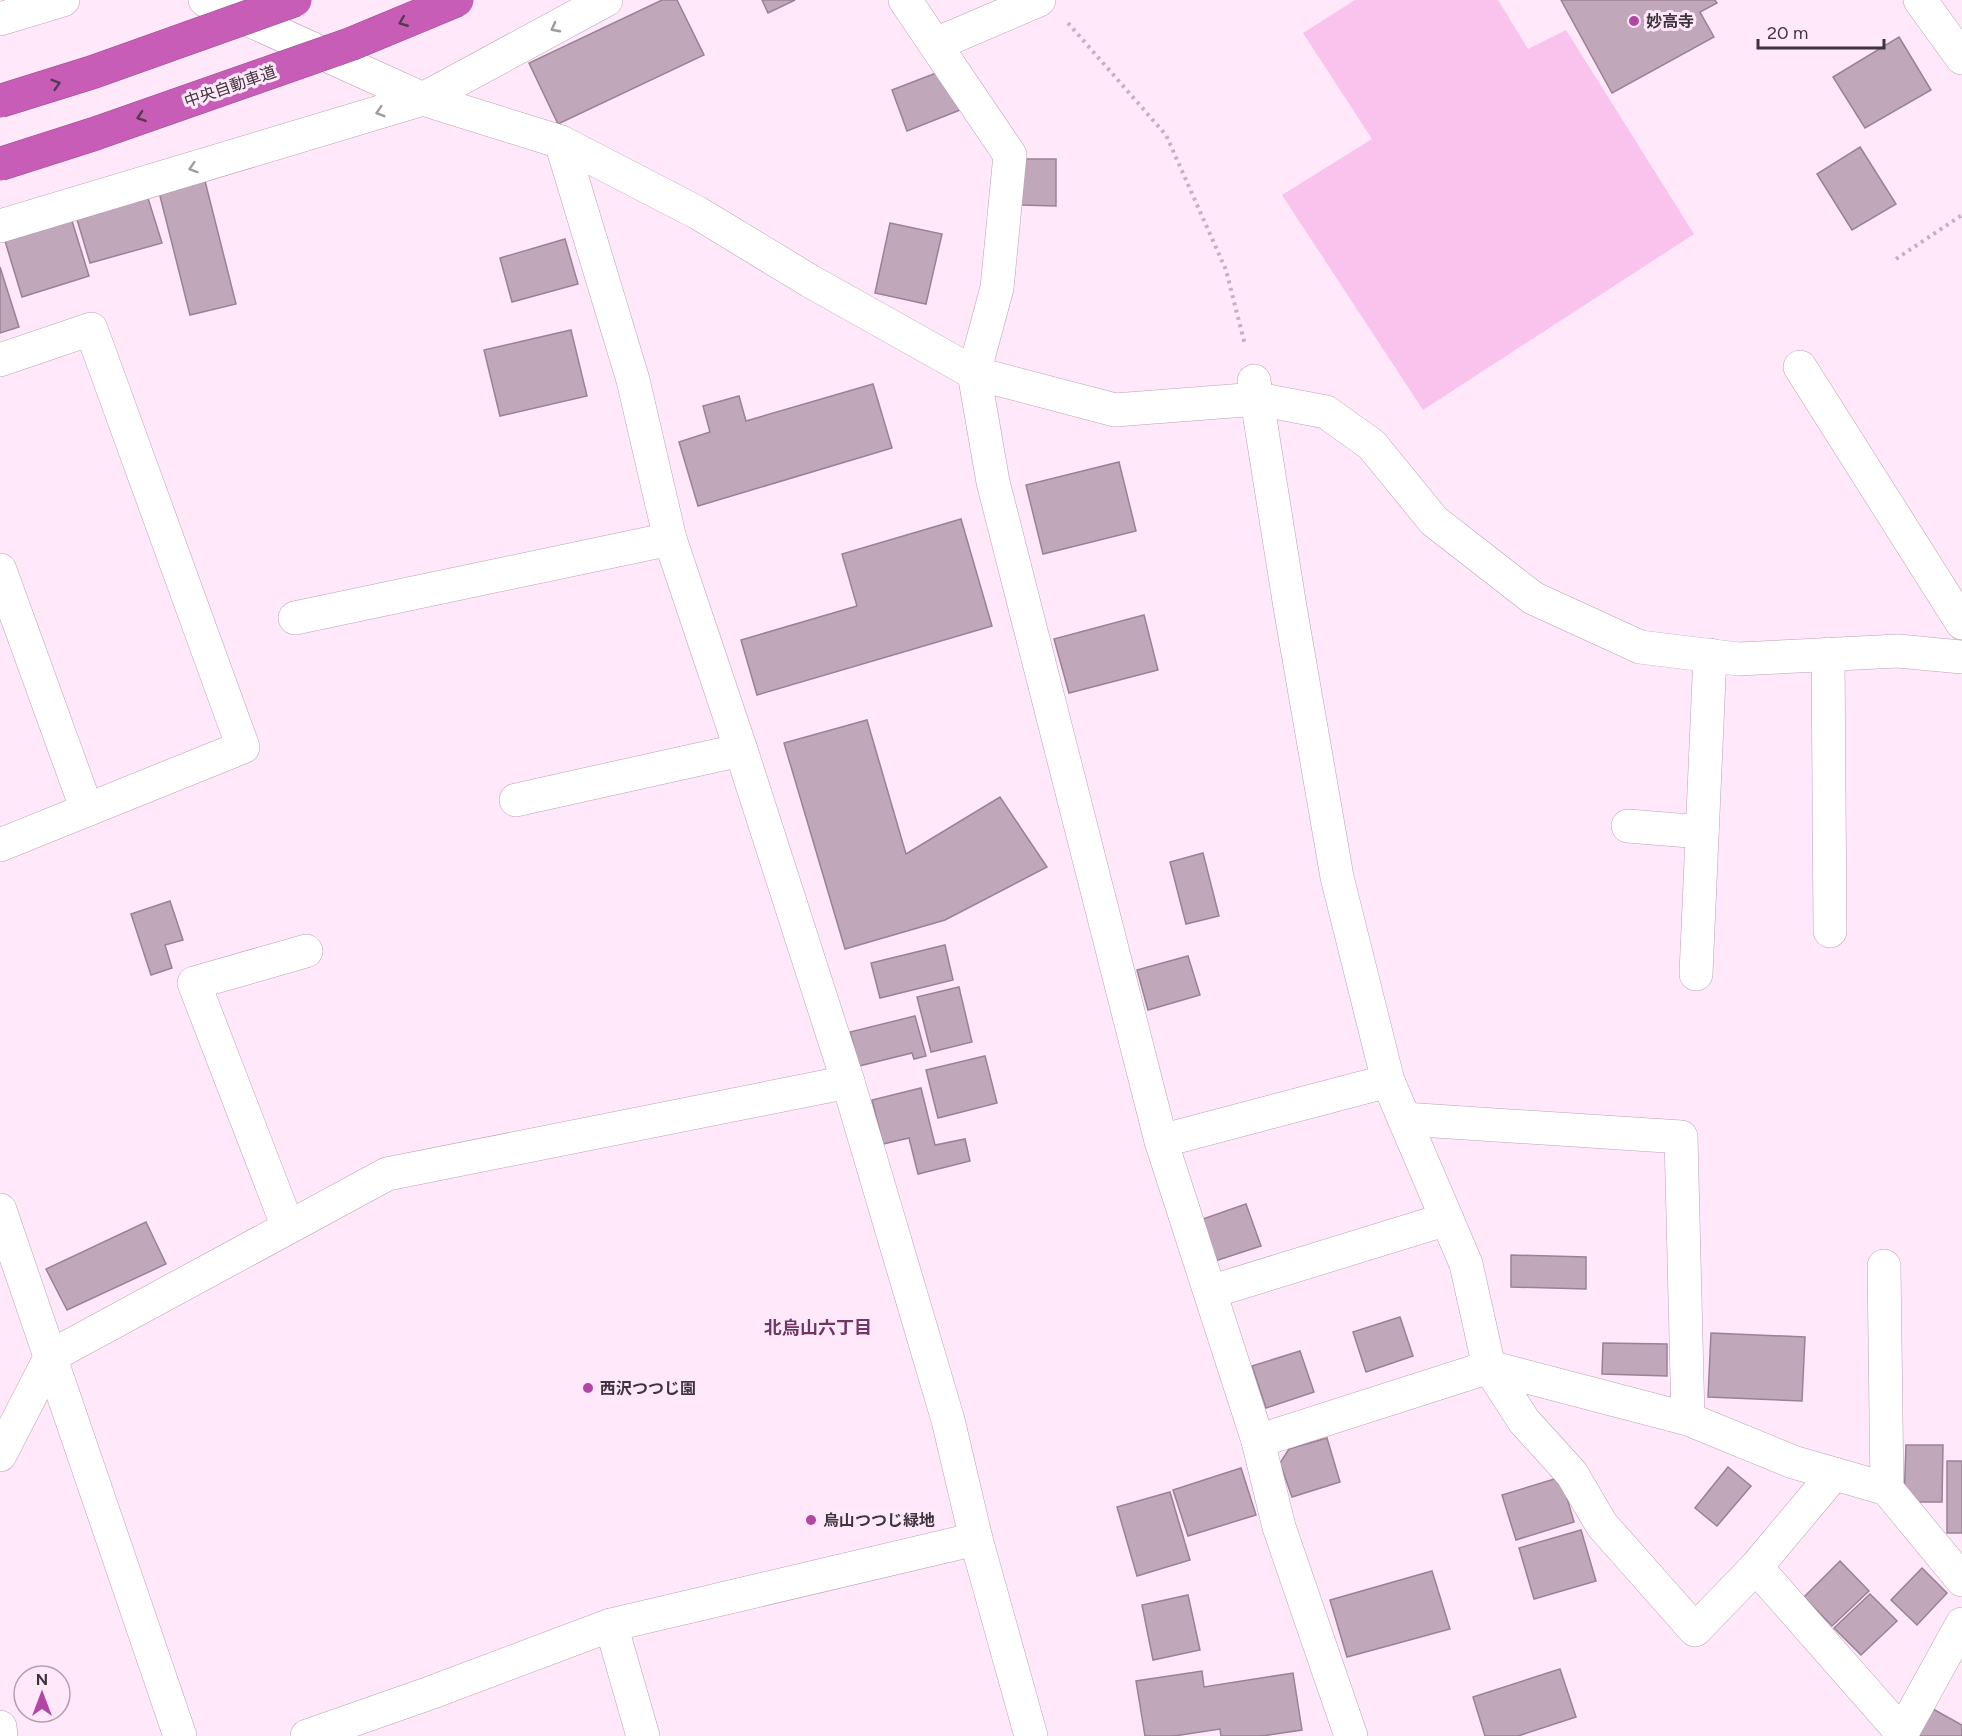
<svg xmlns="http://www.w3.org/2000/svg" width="1962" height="1736" viewBox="0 0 1962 1736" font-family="Figtree,'Noto Sans JP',sans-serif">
<rect width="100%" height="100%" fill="#fee8f9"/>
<polygon fill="#f9c3ed" points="1355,0 1498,0 1528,49 1566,30 1694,234 1423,410 1282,195 1372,139 1303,33"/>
<g fill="#c0a7ba" stroke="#9a8295" stroke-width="1.5">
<polygon points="662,0 677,0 704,55 558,124 529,63"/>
<polygon points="762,0 795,0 768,13"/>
<polygon points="1561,0 1715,0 1717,3 1700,12 1714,37 1612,93"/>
<polygon points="1899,37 1931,90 1865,128 1833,77"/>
<polygon points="944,70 960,110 907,131 892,90"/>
<polygon points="1860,147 1896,204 1852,230 1817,174"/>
<polygon points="1021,159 1056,159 1056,206 1020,205"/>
<polygon points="205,181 236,304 190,315 159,192"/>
<polygon points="147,195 162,243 90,263 76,216"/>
<polygon points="72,221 89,276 22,297 5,241"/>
<polygon points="890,223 942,234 926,304 875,293"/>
<polygon points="565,239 578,284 512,302 500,258"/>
<polygon points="0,267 19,327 0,333"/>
<polygon points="571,330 587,396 500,416 484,350"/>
<polygon points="873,384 892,448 698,506 679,442 710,432 703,406 739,396 746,421"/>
<polygon points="1119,462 1136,531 1043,554 1026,485"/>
<polygon points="961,519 992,626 757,695 741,640 857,606 842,554"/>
<polygon points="1144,615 1158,670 1069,693 1054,639"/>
<polygon points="867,720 906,854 1000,797 1047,867 945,920 845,949 784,743"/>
<polygon points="1203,853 1219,916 1186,924 1170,862"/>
<polygon points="170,901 183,940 165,945 172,968 151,975 131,914"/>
<polygon points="945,945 953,980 880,998 871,963"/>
<polygon points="1188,956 1200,995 1148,1010 1137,970"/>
<polygon points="959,987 972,1042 931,1052 917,997"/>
<polygon points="915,1016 926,1056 914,1059 912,1053 859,1066 850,1032"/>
<polygon points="985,1056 997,1103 938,1118 926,1070"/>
<polygon points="921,1088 935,1145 965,1139 970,1161 918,1174 909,1138 883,1144 872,1100"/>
<polygon points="1246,1204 1261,1246 1215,1261 1203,1219"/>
<polygon points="146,1222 166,1264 67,1310 46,1269"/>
<polygon points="1511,1255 1586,1257 1586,1289 1511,1287"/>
<polygon points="1400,1317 1413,1356 1366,1372 1353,1332"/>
<polygon points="1711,1333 1805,1337 1802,1401 1708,1397"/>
<polygon points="1603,1343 1667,1344 1667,1376 1602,1374"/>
<polygon points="1300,1351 1314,1392 1266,1408 1252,1366"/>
<polygon points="1327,1438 1340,1482 1292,1497 1280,1463 1289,1449"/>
<polygon points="1906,1445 1943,1445 1942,1502 1904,1502"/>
<rect x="1947" y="1461" width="15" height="72"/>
<polygon points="1728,1467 1751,1486 1717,1526 1695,1508"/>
<polygon points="1241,1468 1256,1515 1188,1536 1173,1490"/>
<polygon points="1561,1477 1574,1522 1516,1540 1502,1495"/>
<polygon points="1170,1492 1190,1560 1137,1576 1117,1507"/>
<polygon points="1581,1530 1596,1581 1534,1599 1519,1548"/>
<polygon points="1840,1561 1869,1591 1832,1626 1804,1597"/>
<polygon points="1922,1568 1947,1593 1917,1625 1891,1600"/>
<polygon points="1432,1571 1450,1629 1347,1657 1330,1600"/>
<polygon points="1870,1594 1897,1621 1861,1655 1834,1628"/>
<polygon points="1188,1595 1200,1650 1153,1660 1142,1605"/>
<polygon points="1560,1669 1576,1717 1518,1736 1485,1736 1473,1697"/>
<polygon points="1202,1671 1204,1687 1293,1673 1302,1730 1262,1736 1221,1736 1220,1729 1174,1736 1145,1736 1136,1681"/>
<polygon points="1933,1709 1962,1725 1962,1736 1918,1736"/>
</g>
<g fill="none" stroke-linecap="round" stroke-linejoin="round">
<defs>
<g id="minor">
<polyline points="205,0 423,99 561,142 698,213 810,281 974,373 1115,410 1258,399 1326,412 1372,445 1434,521 1533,598 1640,647 1738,659 1898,651 1962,657"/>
<polyline points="905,0 1010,155 997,288 974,373 993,482 1161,1141 1258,1441 1279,1527 1351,1736"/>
<polyline points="1920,0 1962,58"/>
<polyline points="0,19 63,0"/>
<polyline points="936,44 1039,0"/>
<polyline points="561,142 633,380 670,539 741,750 848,1082 948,1420 976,1539 1031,1736"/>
<polyline points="0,226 423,99 606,0"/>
<polyline points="0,360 91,329 243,747 0,845"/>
<polyline points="1800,367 1962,623"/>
<polyline points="1254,381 1290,607 1337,877 1388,1081 1466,1264 1489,1367 1524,1421 1572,1474 1602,1525 1695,1630 1756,1567 1834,1474"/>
<polyline points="0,570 87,810"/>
<polyline points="295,618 670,539"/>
<polyline points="1828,654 1830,931"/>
<polyline points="516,800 741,750"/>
<polyline points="1628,826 1702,832"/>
<polyline points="1696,974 1710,655"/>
<polyline points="1404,1119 1681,1137 1688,1419"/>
<polyline points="1161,1141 1388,1081"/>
<polyline points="0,1210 180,1736"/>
<polyline points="288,1227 194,983 306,951"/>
<polyline points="1884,1266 1887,1489 1962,1580"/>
<polyline points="1210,1292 1447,1219"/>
<polyline points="1258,1441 1489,1367 1688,1419 1793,1462 1887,1489"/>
<polyline points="0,1455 51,1356 387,1174 848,1082"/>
<polyline points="1756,1567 1902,1733 1962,1624"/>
<polyline points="611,1625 643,1736"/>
<polyline points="0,1727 1,1736"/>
<polyline points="307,1736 430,1693 611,1625 976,1539"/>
</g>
</defs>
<use href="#minor" stroke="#bba2b5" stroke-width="34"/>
<g stroke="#c4b2c0" stroke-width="4" stroke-dasharray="3 4.5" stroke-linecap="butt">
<polyline points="1068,23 1166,135 1226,270 1245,345"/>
<polyline points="1896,259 1962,215"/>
</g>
<use href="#minor" stroke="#fff" stroke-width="33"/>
<defs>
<g id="highway-bridge">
<polyline points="0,101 93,72 295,0"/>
<polyline points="0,164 94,134 351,44 457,0"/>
</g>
</defs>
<use href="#highway-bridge" stroke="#974f8b" stroke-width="34" stroke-linecap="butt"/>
<use href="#highway-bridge" stroke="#c75db6" stroke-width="33"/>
</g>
<defs><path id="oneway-chevron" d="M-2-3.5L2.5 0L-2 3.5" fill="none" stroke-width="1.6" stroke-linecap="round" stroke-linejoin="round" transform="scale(1.5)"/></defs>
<g stroke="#533a4e">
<use href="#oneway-chevron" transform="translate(403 22) rotate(158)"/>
<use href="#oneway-chevron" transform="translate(56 84) rotate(-17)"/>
<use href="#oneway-chevron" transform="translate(141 117) rotate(161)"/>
</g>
<g stroke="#9f9a9e">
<use href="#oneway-chevron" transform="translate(555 28) rotate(152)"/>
<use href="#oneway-chevron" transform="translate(380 112) rotate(163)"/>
<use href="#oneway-chevron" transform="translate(193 168) rotate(163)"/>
</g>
<g fill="#b345a3" stroke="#fee8f9" stroke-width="2">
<circle cx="1634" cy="21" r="6"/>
<circle cx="588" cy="1388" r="6"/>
<circle cx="811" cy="1520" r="6"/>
</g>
<g text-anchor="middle" stroke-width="6" stroke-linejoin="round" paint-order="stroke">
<g font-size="16" font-weight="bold" fill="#3f343c" stroke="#fee8f9" text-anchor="start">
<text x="1646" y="27">妙高寺</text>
<text x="600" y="1394">西沢つつじ園</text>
<text x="823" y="1526">烏山つつじ緑地</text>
</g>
<g font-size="16" fill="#3f343c" stroke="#fee8f9">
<text transform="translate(230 86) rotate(-19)" y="6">中央自動車道</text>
</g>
<g font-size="18" font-weight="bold" fill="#6e3765" stroke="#fee8f9">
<text x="818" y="1334">北烏山六丁目</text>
</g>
</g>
<g transform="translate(42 1694)"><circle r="28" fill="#fee8f9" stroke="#b2a0ad" stroke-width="1.5"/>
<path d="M0-4.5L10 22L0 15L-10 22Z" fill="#b345a3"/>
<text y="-9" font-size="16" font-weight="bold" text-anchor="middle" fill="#3f343c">N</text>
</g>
<path d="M1758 39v9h126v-9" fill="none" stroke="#3f343c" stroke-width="3"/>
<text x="1767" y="39" font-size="18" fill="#3f343c" stroke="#fee8f9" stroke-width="4.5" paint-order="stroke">20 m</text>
</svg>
